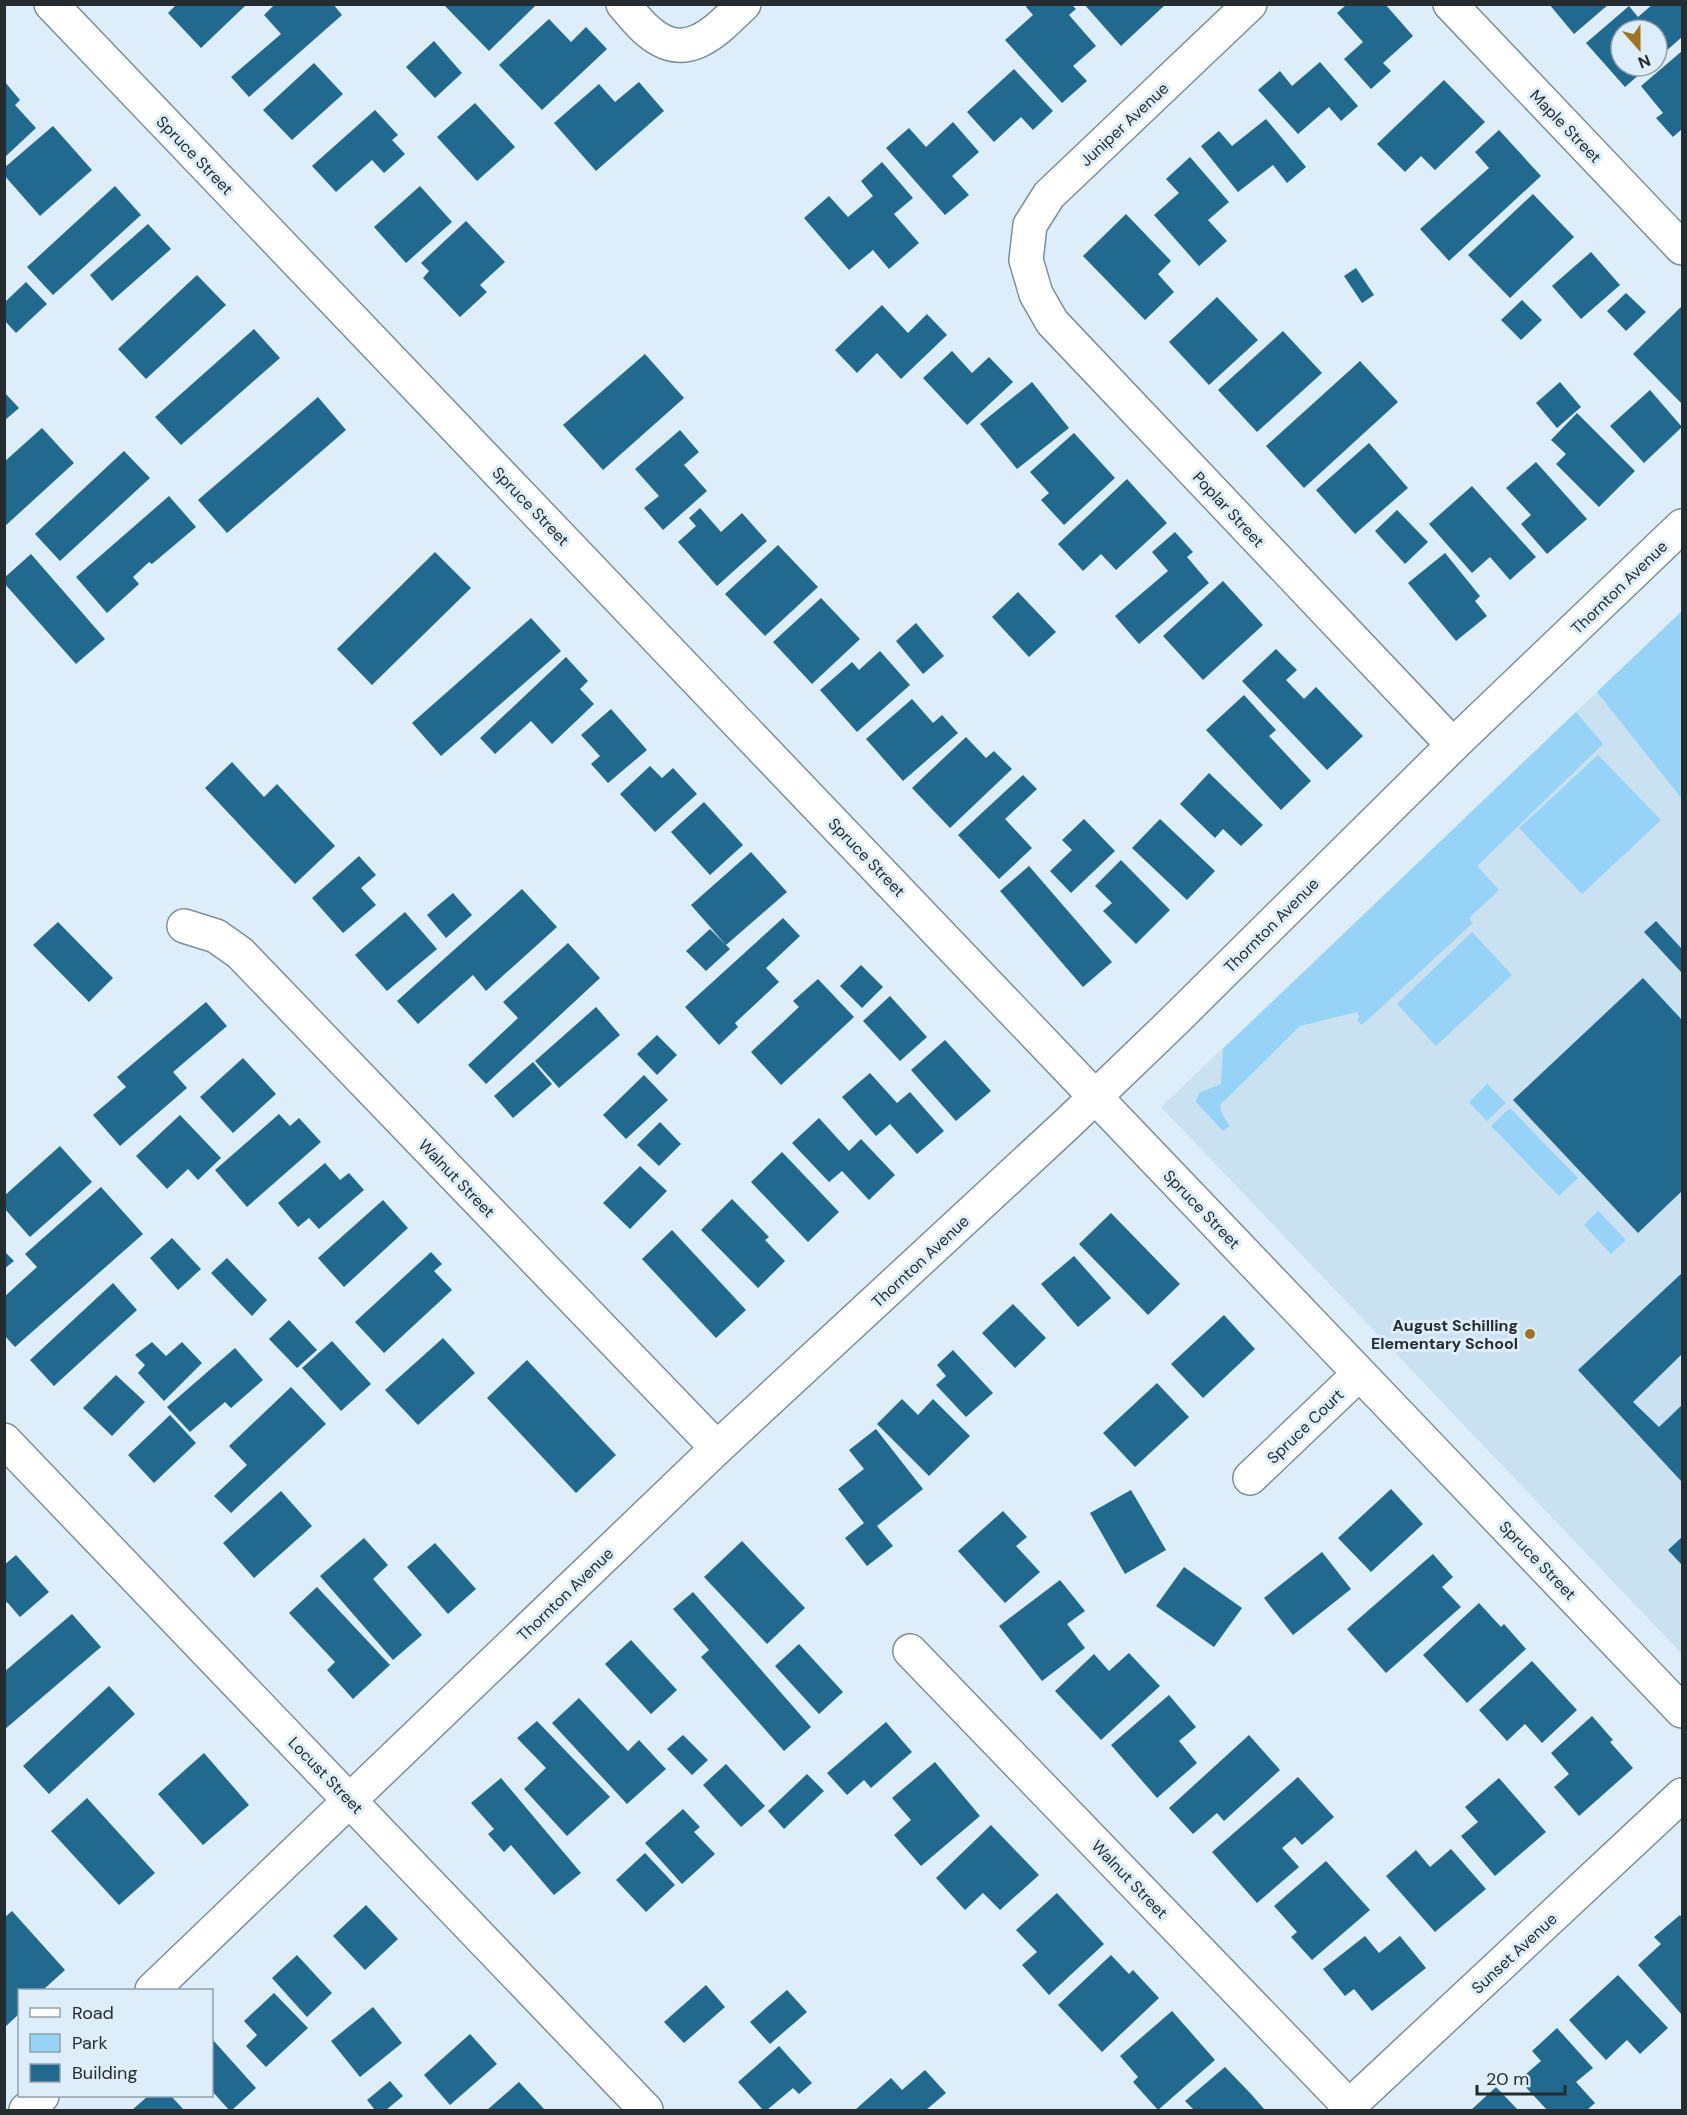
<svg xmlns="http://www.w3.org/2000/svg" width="1687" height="2115" viewBox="0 0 1687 2115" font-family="'DM Sans',sans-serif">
<rect width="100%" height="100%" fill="#ddeefa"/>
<polygon fill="#c9e1f1" points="1682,611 1682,1654 1161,1107"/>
<g fill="#97d2f7">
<polygon points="1682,611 1682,799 1597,692"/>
<polygon points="1576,712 1603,744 1477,866 1499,890 1469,918 1473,923 1362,1025 1357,1020 1359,1017 1357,1012 1300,1026 1220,1105 1222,1114 1230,1126 1223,1131 1196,1102 1199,1093 1221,1084 1223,1049"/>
<polygon points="1598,755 1661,820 1582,894 1519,828"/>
<polygon points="1472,932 1512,975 1436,1046 1397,1004"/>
<polygon points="1487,1084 1506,1103 1487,1121 1469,1102"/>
<polygon points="1510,1108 1578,1178 1559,1196 1491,1126"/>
<polygon points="1598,1211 1626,1240 1611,1254 1584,1225"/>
</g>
<g fill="#21698e">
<polygon points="177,4 247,4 201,48 168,13"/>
<polygon points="275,4 333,4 342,15 249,97 231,77 281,34 264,15"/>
<polygon points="446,4 537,4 489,51 445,6"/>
<polygon points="1029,4 1071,4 1076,9 1069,15 1096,46 1073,66 1087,81 1062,103 1005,40 1033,15 1026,7"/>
<polygon points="1084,4 1166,4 1121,46"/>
<polygon points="1347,4 1385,4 1413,36 1383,63 1391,71 1371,89 1344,59 1363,42 1337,13"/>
<polygon points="1549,4 1609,4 1574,34"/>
<polygon points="1653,4 1682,4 1682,37 1657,59 1657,30 1621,30 1621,66 1649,66 1625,87 1586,43 1629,6 1638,17"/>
<polygon points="549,19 571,42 586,27 607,49 542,110 499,65"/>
<polygon points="434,41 462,73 435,98 406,67"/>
<polygon points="1682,51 1682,96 1681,97 1682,99 1682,129 1673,137 1656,118 1663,113 1641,86"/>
<polygon points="1320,62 1358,106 1341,121 1329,107 1298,134 1258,90 1280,71 1292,86"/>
<polygon points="314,63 343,94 292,140 263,110"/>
<polygon points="1014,69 1053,111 1033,130 1021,117 994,142 967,112"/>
<polygon points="1444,80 1485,122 1435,170 1421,156 1405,172 1377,144"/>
<polygon points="5,82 20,100 15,105 36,128 5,157"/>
<polygon points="639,82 664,111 596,171 554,123 599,84 615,102"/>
<polygon points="475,103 515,147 477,181 437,137"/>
<polygon points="375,110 398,135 392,140 405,154 384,173 372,160 336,192 312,166"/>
<polygon points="1266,119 1306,167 1287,183 1273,165 1238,192 1201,146 1219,131 1232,146"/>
<polygon points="953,122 979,152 952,176 969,195 945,215 886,148 909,128 926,147"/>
<polygon points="53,126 92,170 40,216 4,175 4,168"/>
<polygon points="1499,130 1541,176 1449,261 1420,229 1489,168 1475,152"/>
<polygon points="1190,157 1229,202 1208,220 1227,241 1199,266 1154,215 1179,193 1166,179"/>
<polygon points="882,162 913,198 894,214 919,243 889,269 873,250 849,270 804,218 829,196 848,217 873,196 861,181"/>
<polygon points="115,186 141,215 53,295 27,267"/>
<polygon points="420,186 452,222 406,263 374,227"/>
<polygon points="1533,194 1574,237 1510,298 1468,255"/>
<polygon points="1126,214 1171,261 1158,274 1174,292 1145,320 1083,256"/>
<polygon points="466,221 505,262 480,285 487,292 460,317 423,278 429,271 421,263"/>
<polygon points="148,224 171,249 112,301 90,275"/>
<polygon points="1591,252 1620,285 1581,319 1552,286"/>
<polygon points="1356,268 1374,295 1362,303 1344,276"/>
<polygon points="197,275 226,305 146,379 118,349"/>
<polygon points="26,282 47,304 16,333 5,321 5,302"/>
<polygon points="1626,293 1646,312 1626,331 1607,311"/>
<polygon points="1217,297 1258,340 1209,385 1169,342"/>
<polygon points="1522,300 1542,320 1521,340 1501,320"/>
<polygon points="882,305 908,333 927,314 947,335 901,379 877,353 857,373 835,350"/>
<polygon points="1682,306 1682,404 1633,354"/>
<polygon points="254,329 280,358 181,445 155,417"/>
<polygon points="1283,331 1322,373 1257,432 1218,390"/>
<polygon points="952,351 972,373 989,357 1013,382 967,425 923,378"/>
<polygon points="645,354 684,398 603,470 563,425"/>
<polygon points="1360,361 1398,402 1304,488 1266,446"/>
<polygon points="1032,382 1069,428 1017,469 980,424"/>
<polygon points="1560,382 1581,407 1557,428 1536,403"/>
<polygon points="1650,390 1682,427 1644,463 1610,426"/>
<polygon points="4,392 19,408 4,421"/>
<polygon points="318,397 346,430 227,533 198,500"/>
<polygon points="1577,413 1635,471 1599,507 1556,464 1566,454 1551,440"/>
<polygon points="42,428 74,463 4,527 4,462"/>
<polygon points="680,430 699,452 684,465 707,491 663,530 644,508 659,496 635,469"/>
<polygon points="1074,433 1115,478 1064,525 1041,500 1049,493 1030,472"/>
<polygon points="1369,443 1408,488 1355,534 1316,490"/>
<polygon points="124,451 150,478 60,561 35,534"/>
<polygon points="1536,462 1587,519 1547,554 1521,524 1531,515 1506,488"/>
<polygon points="1127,479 1167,523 1116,570 1101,554 1083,571 1058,544"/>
<polygon points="1472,486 1536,557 1510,580 1490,557 1472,573 1429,524"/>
<polygon points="169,496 196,527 152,564 149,562 133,577 139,584 107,613 76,577"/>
<polygon points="700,508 721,532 742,513 767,541 717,586 678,542 696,526 689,518"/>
<polygon points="1397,510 1428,542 1405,564 1375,531"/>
<polygon points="1175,532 1193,552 1187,557 1209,583 1139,644 1115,616 1168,571 1152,552"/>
<polygon points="778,545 818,587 765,636 725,594"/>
<polygon points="435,552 471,588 372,685 337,649"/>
<polygon points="1445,553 1480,596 1475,601 1487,616 1456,641 1408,583"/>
<polygon points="31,554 105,639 76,664 4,583 4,578"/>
<polygon points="1223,581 1263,625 1203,680 1163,636"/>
<polygon points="1018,592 1056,632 1029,657 992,617"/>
<polygon points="821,598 860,639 812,684 773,642"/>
<polygon points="531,618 561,651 441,756 412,723"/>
<polygon points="916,623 944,656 923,674 896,641"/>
<polygon points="1276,649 1297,670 1286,680 1304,699 1316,687 1363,736 1327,770 1242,681"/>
<polygon points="880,651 910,685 857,732 820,690 852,662 859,670"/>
<polygon points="566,657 588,681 580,689 594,704 552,744 531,721 495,754 480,738"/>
<polygon points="1244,695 1276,730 1269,736 1311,781 1281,810 1206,730"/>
<polygon points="912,699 933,723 942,715 958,733 903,781 866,739"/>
<polygon points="611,709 647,750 608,783 591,764 600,756 581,735"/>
<polygon points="966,737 986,758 994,751 1012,769 950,828 912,788"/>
<polygon points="232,762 264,797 277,784 335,846 295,884 205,788"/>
<polygon points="650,766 662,778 673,768 697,794 655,832 620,794"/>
<polygon points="1209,773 1263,825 1241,846 1223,829 1215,838 1180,804"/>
<polygon points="1023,775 1037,789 1005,819 1032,848 999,879 958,835"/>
<polygon points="704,802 743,845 710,875 671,832"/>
<polygon points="1084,819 1115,851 1071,893 1050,871 1072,850 1062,840"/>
<polygon points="1160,819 1215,871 1187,900 1132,848"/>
<polygon points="751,852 787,892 726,945 691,905"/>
<polygon points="359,856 376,875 361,888 376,905 343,933 312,898"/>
<polygon points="1121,860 1170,910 1136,944 1103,911 1112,903 1095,886"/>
<polygon points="1029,866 1112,962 1083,987 1000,891"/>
<polygon points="522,889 557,927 486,991 473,975 418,1024 397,1001"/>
<polygon points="453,893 472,915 446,938 427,915"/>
<polygon points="405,912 437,949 387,991 355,955"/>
<polygon points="783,918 800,936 766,968 779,982 735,1023 738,1027 719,1045 685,1007"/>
<polygon points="1656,921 1682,949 1682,973 1644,932"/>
<polygon points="58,922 113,978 89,1002 33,945"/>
<polygon points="710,929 730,949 706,971 686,951"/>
<polygon points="568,943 600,978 486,1084 468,1065 518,1018 503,1002"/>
<polygon points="861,965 883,987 862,1008 840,986"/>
<polygon points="1643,978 1682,1020 1682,1191 1638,1233 1513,1100"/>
<polygon points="818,979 854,1017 781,1085 751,1052 799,1007 793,1001"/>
<polygon points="890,996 927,1037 900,1061 863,1021"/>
<polygon points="206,1002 227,1026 173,1072 187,1088 120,1146 93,1115 126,1087 117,1077"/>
<polygon points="596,1007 620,1035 559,1088 535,1061"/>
<polygon points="657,1035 677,1055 657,1075 637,1054"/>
<polygon points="945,1040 991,1091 956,1121 911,1070"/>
<polygon points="243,1058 276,1094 233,1133 200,1097"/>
<polygon points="533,1062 552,1084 513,1118 494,1096"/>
<polygon points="870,1073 897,1103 910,1092 944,1131 917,1154 890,1124 876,1136 842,1097"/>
<polygon points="644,1075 668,1100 626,1139 603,1115"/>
<polygon points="279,1114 290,1126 299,1118 321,1142 247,1207 215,1170"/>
<polygon points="180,1115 221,1158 198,1180 188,1169 167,1189 136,1156"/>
<polygon points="819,1118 849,1151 861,1139 895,1175 869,1200 842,1171 829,1182 792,1143"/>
<polygon points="660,1122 681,1144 659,1166 637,1145"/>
<polygon points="60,1146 92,1182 30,1237 4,1208 4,1196"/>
<polygon points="782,1152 839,1212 808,1242 751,1182"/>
<polygon points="325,1163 340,1180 349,1173 364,1190 319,1229 309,1218 298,1227 278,1203"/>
<polygon points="640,1166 667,1191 630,1229 603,1203"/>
<polygon points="101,1187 143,1234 15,1347 4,1335 4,1297 37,1267 25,1254"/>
<polygon points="732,1199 769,1237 765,1240 785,1261 758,1288 701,1230"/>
<polygon points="383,1200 408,1228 344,1287 318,1258"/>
<polygon points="1111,1213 1180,1284 1148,1315 1079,1244"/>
<polygon points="672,1230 746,1310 716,1338 642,1259"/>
<polygon points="172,1238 201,1269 178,1290 150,1258"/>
<polygon points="4,1251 14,1261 4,1269"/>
<polygon points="431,1252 442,1264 434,1271 452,1290 384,1353 355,1322"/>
<polygon points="1074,1256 1111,1298 1078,1327 1041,1284"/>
<polygon points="227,1258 267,1300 252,1316 211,1273"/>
<polygon points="1682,1273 1682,1354 1633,1402 1659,1427 1682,1405 1682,1482 1578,1370"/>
<polygon points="113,1283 137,1310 54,1386 30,1360"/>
<polygon points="1013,1304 1046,1338 1015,1368 982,1333"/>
<polygon points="1224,1315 1255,1349 1203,1398 1171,1364"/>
<polygon points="289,1320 317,1350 297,1368 269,1339"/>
<polygon points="443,1338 475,1373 418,1425 385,1390"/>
<polygon points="332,1341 371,1384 341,1411 302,1368"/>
<polygon points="152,1342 166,1356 182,1342 202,1363 164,1401 138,1373 145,1365 135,1355"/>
<polygon points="235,1348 263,1380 231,1408 225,1402 190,1432 167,1407"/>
<polygon points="953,1350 993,1393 966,1417 936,1385 946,1376 937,1365"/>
<polygon points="527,1360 616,1455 576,1493 487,1398"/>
<polygon points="116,1375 145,1402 112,1436 83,1408"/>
<polygon points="1157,1383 1189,1417 1135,1467 1103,1433"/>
<polygon points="291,1387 326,1424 231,1513 214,1496 247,1465 229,1446"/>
<polygon points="902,1399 918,1415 933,1399 970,1436 929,1476 877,1424"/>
<polygon points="170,1415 196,1443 154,1483 128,1455"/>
<polygon points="876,1429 923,1489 877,1526 893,1546 867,1566 845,1538 864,1523 838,1489 864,1469 849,1450"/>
<polygon points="1391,1489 1423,1524 1371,1572 1338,1538"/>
<polygon points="1131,1490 1166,1550 1125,1574 1090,1513"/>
<polygon points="281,1491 312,1526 254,1578 223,1543"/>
<polygon points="1003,1511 1027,1537 1016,1546 1040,1572 1005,1603 958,1551"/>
<polygon points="1682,1537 1682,1565 1668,1550"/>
<polygon points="364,1538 388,1565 373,1579 422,1635 393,1660 320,1576"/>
<polygon points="742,1541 805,1608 767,1644 704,1577"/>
<polygon points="435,1543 476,1589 448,1614 407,1567"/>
<polygon points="1322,1552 1351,1589 1293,1635 1264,1598"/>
<polygon points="1433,1554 1453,1577 1442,1587 1461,1607 1386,1673 1347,1629"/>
<polygon points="16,1555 49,1592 20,1617 7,1602 4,1605 4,1565"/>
<polygon points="1184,1567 1242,1608 1214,1647 1156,1606"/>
<polygon points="1060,1580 1085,1611 1067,1624 1085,1648 1042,1681 999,1626"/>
<polygon points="317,1587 390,1665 353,1699 327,1670 335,1662 289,1613"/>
<polygon points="693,1592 811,1727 784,1751 701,1657 709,1650 673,1609"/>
<polygon points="1479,1603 1501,1627 1504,1624 1526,1649 1467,1703 1423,1655"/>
<polygon points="72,1614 101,1647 4,1730 4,1672"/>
<polygon points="631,1640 677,1690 651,1714 605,1664"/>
<polygon points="799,1644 843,1692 819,1714 775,1666"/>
<polygon points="1129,1653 1160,1686 1101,1740 1055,1691 1094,1654 1109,1671"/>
<polygon points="1532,1661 1577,1710 1542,1743 1525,1724 1507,1741 1479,1710"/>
<polygon points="109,1686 135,1714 49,1794 23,1766"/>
<polygon points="1169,1695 1196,1727 1179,1741 1197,1763 1157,1798 1111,1745"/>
<polygon points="579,1698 628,1751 639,1740 666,1769 627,1804 552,1723"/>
<polygon points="1592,1716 1613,1740 1610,1742 1633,1768 1579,1816 1554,1787 1569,1774 1551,1753"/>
<polygon points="537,1721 610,1797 567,1836 524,1789 546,1768 517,1738"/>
<polygon points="886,1722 912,1752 871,1788 864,1780 847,1795 827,1773"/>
<polygon points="683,1735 708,1760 692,1775 667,1749"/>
<polygon points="1249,1735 1280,1770 1224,1821 1217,1813 1193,1834 1169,1808"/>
<polygon points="204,1753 249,1805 203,1845 158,1794"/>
<polygon points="935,1762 980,1816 921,1866 894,1835 911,1820 892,1798"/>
<polygon points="726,1764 765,1806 741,1827 703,1785"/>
<polygon points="807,1774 824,1791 784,1829 768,1811"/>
<polygon points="1298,1777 1334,1817 1302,1845 1295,1837 1282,1848 1299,1867 1257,1903 1212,1852"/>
<polygon points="501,1778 581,1873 554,1895 511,1845 504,1852 488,1834 494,1829 471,1803"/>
<polygon points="1499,1778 1546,1832 1495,1876 1461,1836 1478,1822 1465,1807"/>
<polygon points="87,1798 155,1873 119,1905 51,1831"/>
<polygon points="683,1809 700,1827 694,1832 715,1854 682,1884 645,1843"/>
<polygon points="991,1825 1039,1875 1000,1910 983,1893 965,1910 936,1878"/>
<polygon points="1451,1849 1486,1889 1435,1932 1386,1876 1416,1850 1430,1867"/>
<polygon points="645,1853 675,1885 646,1912 616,1880"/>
<polygon points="1326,1861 1370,1910 1312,1960 1291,1937 1297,1932 1274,1906"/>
<polygon points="1057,1893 1104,1944 1049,1995 1022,1965 1037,1952 1016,1930"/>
<polygon points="366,1905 398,1939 365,1970 333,1936"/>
<polygon points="12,1911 65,1970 43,1990 20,1990 20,2013 4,2028 4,1918"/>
<polygon points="1680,1915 1682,1918 1682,2015 1638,1965 1661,1944 1654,1937"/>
<polygon points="1365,1936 1379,1953 1400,1936 1426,1968 1372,2011 1354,1989 1345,1996 1323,1969"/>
<polygon points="297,1955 332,1993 307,2017 272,1978"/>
<polygon points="1111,1955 1129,1974 1133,1970 1159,1998 1102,2052 1058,2005"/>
<polygon points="1618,1975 1668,2028 1640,2054 1627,2040 1606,2060 1569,2020"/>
<polygon points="706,1985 725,2007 684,2043 664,2022"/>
<polygon points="787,1990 807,2012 770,2044 750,2022"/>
<polygon points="274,1993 308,2028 266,2067 246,2046 257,2035 244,2021"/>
<polygon points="373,2007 402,2043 360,2077 331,2041"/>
<polygon points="1172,2011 1215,2060 1158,2110 1133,2082 1138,2077 1120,2056"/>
<polygon points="1557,2028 1593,2068 1576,2082 1595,2103 1587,2110 1547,2110 1519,2080 1541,2061 1532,2051"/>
<polygon points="470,2034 497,2064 450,2105 424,2075"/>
<polygon points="213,2040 256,2088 232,2110 229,2110 212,2091"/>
<polygon points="779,2046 812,2083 799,2094 793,2088 767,2110 763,2110 738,2082"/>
<polygon points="1225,2067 1251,2094 1265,2110 1194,2110 1185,2101"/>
<polygon points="925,2070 946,2093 926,2110 855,2110 891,2078 902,2090"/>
<polygon points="390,2081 403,2096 386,2110 375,2110 367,2100"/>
<polygon points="519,2082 545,2110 487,2110"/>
<polygon points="1496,2087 1518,2110 1471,2110"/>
<polygon points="148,2096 171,2096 184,2110 132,2110"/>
</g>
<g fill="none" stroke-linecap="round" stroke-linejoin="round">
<defs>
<g id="minor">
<polyline points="51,4 1682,1711"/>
<path d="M623,4C631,13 639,24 649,32C687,64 716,31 744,4"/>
<polyline points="1250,4 1049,195 1030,225 1026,260 1036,294 1052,322 1453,745"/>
<polyline points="1450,4 1682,248"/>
<polyline points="184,926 216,936 240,953 717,1448"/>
<polyline points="4,1440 646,2110"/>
<polyline points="1250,1478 1359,1374"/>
<polyline points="910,1651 1349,2106"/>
<polyline points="1345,2110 1682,1795"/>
</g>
<g id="major">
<polyline points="152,1990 717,1448 1068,1123 1175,1020 1453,745 1682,526"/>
<polyline points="26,2110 42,2096"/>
</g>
</defs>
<use href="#minor" stroke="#7e8f99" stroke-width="36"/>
<use href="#major" stroke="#7e8f99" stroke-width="36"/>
<use href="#minor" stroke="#fff" stroke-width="33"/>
<use href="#major" stroke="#fff" stroke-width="33"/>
</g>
<circle fill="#a07224" stroke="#ddeefa" stroke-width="2" cx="1530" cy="1334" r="6"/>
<g text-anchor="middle" stroke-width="6" stroke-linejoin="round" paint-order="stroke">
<g font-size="16" fill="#252c30" stroke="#ddeefa">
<text transform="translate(1124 124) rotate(-43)" y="6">Juniper Avenue</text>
<text transform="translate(1566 126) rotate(46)" y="6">Maple Street</text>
<text transform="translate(195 155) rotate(46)" y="6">Spruce Street</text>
<text transform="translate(531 506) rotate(46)" y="6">Spruce Street</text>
<text transform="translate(1229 509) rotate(47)" y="6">Poplar Street</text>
<text transform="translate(1619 587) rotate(-44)" y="6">Thornton Avenue</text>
<text transform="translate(867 857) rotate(46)" y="6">Spruce Street</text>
<text transform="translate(1271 925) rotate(-45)" y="6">Thornton Avenue</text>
<text transform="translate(457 1178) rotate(46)" y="6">Walnut Street</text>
<text transform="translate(1202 1209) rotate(46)" y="6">Spruce Street</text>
<text transform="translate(920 1261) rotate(-43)" y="6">Thornton Avenue</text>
<text transform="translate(1305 1426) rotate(-44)" y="6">Spruce Court</text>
<text transform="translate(1538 1560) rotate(46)" y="6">Spruce Street</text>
<text transform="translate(565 1594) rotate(-44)" y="6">Thornton Avenue</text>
<text transform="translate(326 1775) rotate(46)" y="6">Locust Street</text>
<text transform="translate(1130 1879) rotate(46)" y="6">Walnut Street</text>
<text transform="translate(1514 1953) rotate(-43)" y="6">Sunset Avenue</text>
</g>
<g font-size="16" font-weight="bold" fill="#252c30" stroke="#ddeefa" text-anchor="end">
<text x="1518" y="1331">August Schilling<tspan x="1518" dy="18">Elementary School</tspan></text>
</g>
</g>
<rect width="1687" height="2115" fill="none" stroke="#252c30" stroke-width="12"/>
<rect x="18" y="1989" width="195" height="108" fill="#ddeefa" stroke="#93a0a9" stroke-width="1.5"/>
<rect x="30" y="2008" width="30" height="9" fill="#ffffff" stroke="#93a0a9" stroke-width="1.5"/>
<text x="72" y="2019" font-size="18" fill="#252c30">Road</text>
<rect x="30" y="2034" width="30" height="18" fill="#97d2f7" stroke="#93a0a9" stroke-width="1.5"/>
<text x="72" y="2049" font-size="18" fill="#252c30">Park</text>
<rect x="30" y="2064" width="30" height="18" fill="#21698e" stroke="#93a0a9" stroke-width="1.5"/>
<text x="72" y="2079" font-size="18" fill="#252c30">Building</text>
<g transform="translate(1639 48) rotate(159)"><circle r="28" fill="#ddeefa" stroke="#93a0a9" stroke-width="1.5"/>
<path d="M0-4.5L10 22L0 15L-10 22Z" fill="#a07224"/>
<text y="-9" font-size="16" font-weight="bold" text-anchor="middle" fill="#252c30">N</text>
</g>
<path d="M1477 2085v9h88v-9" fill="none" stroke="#252c30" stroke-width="3"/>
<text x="1486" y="2085" font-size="18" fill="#252c30" stroke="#ddeefa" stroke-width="4.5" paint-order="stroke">20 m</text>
</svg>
